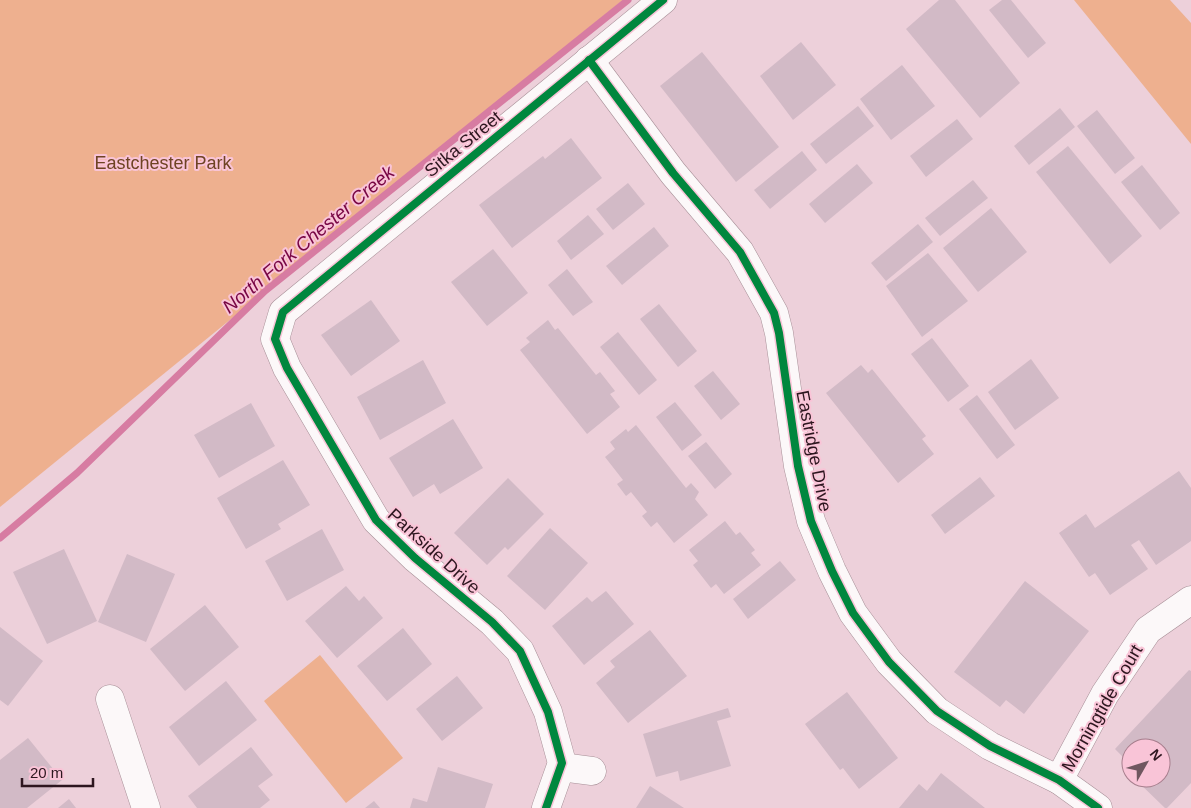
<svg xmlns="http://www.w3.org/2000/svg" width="1191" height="808" viewBox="0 0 1191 808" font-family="Arial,sans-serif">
<rect width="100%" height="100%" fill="#edd0da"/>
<g fill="#eeb08f">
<polygon points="0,0 623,0 0,507"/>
<polygon points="1074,0 1170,0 1191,23 1191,144"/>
<polygon points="320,655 403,758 346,803 264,701"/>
</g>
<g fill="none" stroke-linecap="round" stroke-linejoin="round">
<polyline stroke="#d77ca2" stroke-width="7" points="0,538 77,473 265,291 628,0"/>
</g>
<g fill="#d2bac6">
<polygon points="939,0 955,0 1020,83 980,118 906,29"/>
<polygon points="1002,0 1011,0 1046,43 1028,58 989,10"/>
<polygon points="801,42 836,85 793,120 760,76"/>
<polygon points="702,52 779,147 736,182 660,86"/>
<polygon points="902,65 935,106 891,140 860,99"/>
<polygon points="858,106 874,126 826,164 810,144"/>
<polygon points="1060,108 1075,127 1029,165 1014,146"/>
<polygon points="1097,110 1135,158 1115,174 1077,126"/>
<polygon points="957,119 973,139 926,177 910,156"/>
<polygon points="571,138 602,178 512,248 479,205 543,156 545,159"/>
<polygon points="1068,146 1142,236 1110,264 1036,172"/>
<polygon points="802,151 817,170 770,209 754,190"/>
<polygon points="857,164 873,183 825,223 809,204"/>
<polygon points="1142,165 1180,213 1160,230 1121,182"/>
<polygon points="973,180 988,198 940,236 925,218"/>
<polygon points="628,183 645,204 613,230 596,209"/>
<polygon points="991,208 1027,252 978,292 943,248"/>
<polygon points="588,215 604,234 571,260 557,241"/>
<polygon points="918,224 933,242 886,281 871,263"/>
<polygon points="654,227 669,246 622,285 606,266"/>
<polygon points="493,249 528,293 487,326 451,282"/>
<polygon points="928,253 968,301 922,337 886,286"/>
<polygon points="567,269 593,302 573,316 548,285"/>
<polygon points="371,300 400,341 351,376 321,335"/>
<polygon points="659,304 697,351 678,367 640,319"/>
<polygon points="548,320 555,330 558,328 596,375 600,372 615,391 610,394 620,407 587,434 520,350 530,342 526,338"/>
<polygon points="618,332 657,380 639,395 600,347"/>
<polygon points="932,338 969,386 948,402 911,354"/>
<polygon points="1031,359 1059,398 1015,430 988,392"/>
<polygon points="423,360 446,403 380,440 357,397"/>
<polygon points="861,365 868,373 872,369 926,436 922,439 934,454 898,483 826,393"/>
<polygon points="713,371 740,404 721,420 694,386"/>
<polygon points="977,395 1015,445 997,459 959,409"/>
<polygon points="675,402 702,435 682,451 656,417"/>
<polygon points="251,403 275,446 219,478 194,435"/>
<polygon points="453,419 483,468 440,494 434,484 413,497 389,458"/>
<polygon points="636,425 686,488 691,483 699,492 695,499 708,515 674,543 657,522 651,527 642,516 647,512 631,492 626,496 617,484 623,480 605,457 615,449 610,442 626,429 628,432"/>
<polygon points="706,442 732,474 715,489 688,456"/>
<polygon points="283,460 310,505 278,524 281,529 246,549 217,498"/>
<polygon points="1179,471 1191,488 1191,541 1156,565 1139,540 1131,545 1148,569 1110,595 1095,573 1089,577 1059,533 1086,514 1095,528"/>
<polygon points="980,477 995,496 945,534 931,515"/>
<polygon points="508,478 544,514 508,550 505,547 487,565 454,533"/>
<polygon points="725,521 736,535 740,532 755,550 751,553 761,565 724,594 716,584 711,588 693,565 698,561 689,550"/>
<polygon points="550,528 588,563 545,610 507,576"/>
<polygon points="322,529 344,570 287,601 265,561"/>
<polygon points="64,549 97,621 47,644 13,572"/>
<polygon points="127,554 175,574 146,642 98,622"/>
<polygon points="780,561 796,580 748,619 733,599"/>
<polygon points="1025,581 1089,631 1024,714 1006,700 1000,707 954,672"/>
<polygon points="346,586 359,601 364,596 383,618 337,658 305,621"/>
<polygon points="606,591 634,624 584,665 552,626 587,597 592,602"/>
<polygon points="205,605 239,647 185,691 150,649"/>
<polygon points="0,627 43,661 8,706 0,700"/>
<polygon points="403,628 432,664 387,701 357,666"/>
<polygon points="650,630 687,676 628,723 596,683 615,667 610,661"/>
<polygon points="1189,670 1191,671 1191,783 1167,808 1165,808 1134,778 1161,778 1161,748 1131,748 1131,765 1115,749"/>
<polygon points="457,676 483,708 442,741 416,709"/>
<polygon points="226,681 257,720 199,766 169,727"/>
<polygon points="847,692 898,758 859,789 843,768 840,770 805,724"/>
<polygon points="728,708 731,717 717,721 731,766 680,781 678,771 656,777 643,734"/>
<polygon points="28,738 62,780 27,808 0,808 0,760"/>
<polygon points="251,747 273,775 258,786 270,800 260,808 197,808 188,796"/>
<polygon points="438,767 493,784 485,808 410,808 413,798 427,802"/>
<polygon points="941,773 985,808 899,808 919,784 927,791"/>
<polygon points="650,786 684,808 636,808"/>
<polygon points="69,799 76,808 58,808"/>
<polygon points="374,801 380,808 365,808"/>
</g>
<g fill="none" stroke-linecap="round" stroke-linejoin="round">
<defs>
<g id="minor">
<polyline points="589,60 673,173 740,252 774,313 779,333 798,466 811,521 832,571 853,613 889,662 937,711 990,746 1059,780 1098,808"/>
<polyline points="110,699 146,808"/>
<polyline points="561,767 592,771"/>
<polyline points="1059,780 1105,694 1148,630 1191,600"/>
<polyline points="546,808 562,763 548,712 520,651 492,622 415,558 376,520 287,368 275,339 283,312 663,0"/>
</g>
</defs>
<use href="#minor" stroke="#a78f97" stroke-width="29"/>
<use href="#minor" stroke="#fcf8f9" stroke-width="28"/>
<defs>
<g id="cycleway">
<polyline points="589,60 673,173 740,252 774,313 779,333 798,466 811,521 832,571 853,613 889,662 937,711 990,746 1059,780 1098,808"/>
<polyline points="546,808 562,763 548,712 520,651 492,622 415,558 376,520 287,368 275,339 283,312 663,0"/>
</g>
</defs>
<use href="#cycleway" stroke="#f9c4d7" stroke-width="11"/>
<use href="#cycleway" stroke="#00873e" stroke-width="8"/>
</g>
<g text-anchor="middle" stroke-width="4" stroke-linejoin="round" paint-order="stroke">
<g font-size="18" fill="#2d161f" stroke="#f9c4d7">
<text transform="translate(463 144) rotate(-39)" y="6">Sitka Street</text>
<text transform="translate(814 451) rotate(79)" y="6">Eastridge Drive</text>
<text transform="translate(434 551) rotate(42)" y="6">Parkside Drive</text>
<text transform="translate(1102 708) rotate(-60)" y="6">Morningtide Court</text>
</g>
<g font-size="18" fill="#6e4323" stroke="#f9c4d7">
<text x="163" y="169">Eastchester Park</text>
</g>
<g font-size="19" font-style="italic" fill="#780644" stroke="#f9c4d7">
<text transform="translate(308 239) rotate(-40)" y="7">North Fork Chester Creek</text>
</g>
</g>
<g transform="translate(1146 763) rotate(51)"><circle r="24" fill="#f9c4d7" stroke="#a77e8d"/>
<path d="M0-4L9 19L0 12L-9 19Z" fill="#705760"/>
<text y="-8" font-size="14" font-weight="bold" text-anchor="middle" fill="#2d161f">N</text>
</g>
<path d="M22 778v8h71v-8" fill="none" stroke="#2d161f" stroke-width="2.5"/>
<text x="30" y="778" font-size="15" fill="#2d161f" stroke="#f9c4d7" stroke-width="4" paint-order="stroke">20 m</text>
</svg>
